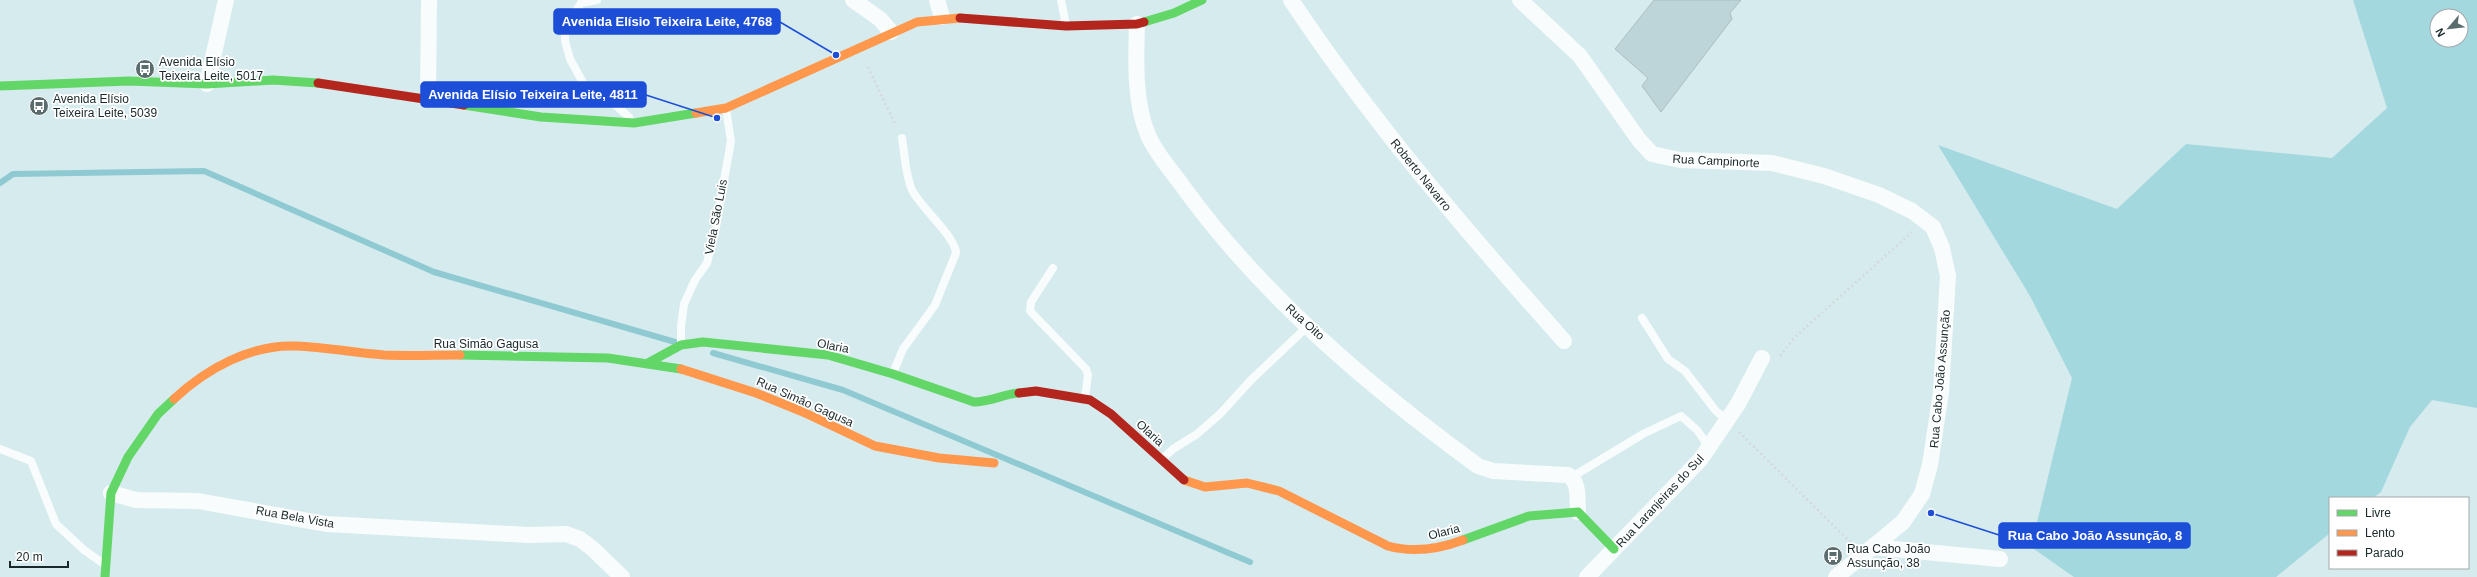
<svg xmlns="http://www.w3.org/2000/svg" width="2477" height="577" viewBox="0 0 2477 577" font-family="Helvetica,sans-serif">
<rect width="100%" height="100%" fill="#d6ebee"/>
<path fill="#a4d8df" fill-rule="evenodd" d="M2353,0H2477V408L2432,400L2410,427L2381,492L2373,498H2330V533L2276,577H2074L2031,547L2072,378L2030,296L1938,145L2117,209L2186,144L2332,158L2387,108ZM2437,16H2461V40H2437Z"/>
<g fill="none" stroke-linecap="round" stroke-linejoin="round">
<g stroke="#8fcad2" stroke-width="6">
<polyline points="0,183 13,174 204,171 434,272 675,342"/>
<polyline points="713,353 843,390 1250,562"/>
</g>
</g>
<polygon fill="#bdd4d8" stroke="#adbec0" points="1654,0 1741,0 1730,13 1732,19 1661,112 1642,86 1648,78 1615,49"/>
<g fill="none" stroke-linecap="round" stroke-linejoin="round">
<g stroke="#d3dadb" stroke-width="2.5" stroke-dasharray="2 3" stroke-linecap="butt">
<polyline points="868,67 896,126"/>
<polyline points="1780,356 1794,338 1912,232"/>
<polyline points="1739,432 1851,543"/>
</g>
<g stroke="#f9fcfc" stroke-width="8">
<polyline points="583,0 565,27 565,41 570,59 586,88 613,103 629,117"/>
<polyline points="1061,0 1066,25"/>
<polyline points="581,3 597,0"/>
<polyline points="1053,268 1031,302 1030,311 1086,369 1088,375 1085,398"/>
<polyline points="1642,318 1668,359 1685,371 1716,411 1727,420"/>
<polyline points="681,344 681,326 684,304 695,280 707,263 716,226 731,141 726,109"/>
<path d="M893,373L903,349L935,305L956,253C955,236 921,208 912,190C905,174 905,155 902,138"/>
<polyline points="0,449 31,461 56,524 84,550 104,564"/>
<polyline points="1162,459 1173,449 1197,434 1220,414 1251,380 1308,326"/>
<polyline points="1572,477 1643,434 1681,416 1697,430 1709,447"/>
</g>
<g stroke="#f9fcfc" stroke-width="16">
<polyline points="853,0 880,19 891,32"/>
<polyline points="937,0 942,17"/>
<path d="M1291,0C1372,122 1467,232 1564,341"/>
<polyline points="1520,0 1580,56 1639,140 1652,154 1680,160 1772,163 1824,176 1879,195 1912,211 1933,227 1942,248 1948,276 1941,392 1930,465 1922,494 1903,522 1836,577"/>
<path d="M1137,24C1136,60 1134,102 1148,135C1156,154 1172,171 1184,188C1263,297 1370,387 1478,466L1493,471L1568,475C1580,482 1577,500 1578,512"/>
<polyline points="207,84 226,0"/>
<polyline points="428,99 429,0"/>
<polyline points="111,493 136,500 198,501 326,524 529,535 566,534 580,539 593,549 622,577"/>
<polyline points="1873,547 2000,559"/>
<polyline points="1587,577 1700,460 1738,404 1762,358"/>
</g>
<g stroke="#63d668" stroke-width="9">
<polyline points="1144,22 1174,13 1202,0"/>
<polyline points="0,86 129,81 207,84 273,80 318,83"/>
<polyline points="464,105 541,117 634,123 696,113"/>
<polyline points="460,355 608,358 681,369"/>
<path d="M648,363L681,345L703,342L828,355L893,374L974,402C990,402 1004,394 1019,393"/>
<polyline points="1463,540 1529,516 1578,512 1614,549"/>
<polyline points="105,577 111,493 128,457 158,414 174,399"/>
</g>
<g stroke="#ff974d" stroke-width="9">
<polyline points="696,113 726,108 917,22 960,18"/>
<polyline points="681,369 756,393 803,412 875,446 939,458 994,463"/>
<path d="M174,399C206,369 251,344 296,346C326,347 355,353 384,355C409,356 435,355 460,355"/>
<path d="M1184,480L1205,487L1247,483L1279,491L1388,546C1413,553 1439,549 1463,540"/>
</g>
<g stroke="#b3261e" stroke-width="9">
<polyline points="960,18 1066,26 1137,24 1144,22"/>
<polyline points="318,83 464,105"/>
<polyline points="1019,393 1036,391 1090,400 1111,414 1184,480"/>
</g>
</g>
<defs>
<symbol id="bus-disc" viewBox="-11 -11 22 22"><circle r="9.5" fill="#5b6c6f" stroke="#fff"/><path d="M-5-6H5V4H4V6H2V4H-2V6H-4V4H-5ZM-3.5-4V0h7V-4ZM-3.5 1.2v1.5H-2V1.2ZM2 1.2v1.5H3.5V1.2Z" fill="#fff"/></symbol>
</defs>
<g fill-rule="evenodd">
<use href="#bus-disc" x="134" y="58" width="22" height="22"/>
<use href="#bus-disc" x="28" y="95" width="22" height="22"/>
<use href="#bus-disc" x="1822" y="545" width="22" height="22"/>
</g>
<g text-anchor="middle" stroke-width="3.5" stroke-linejoin="round" paint-order="stroke">
<g font-size="12" fill="#19282a" stroke="#fff" text-anchor="start">
<text x="159" y="66">Avenida Elísio<tspan x="159" dy="14">Teixeira Leite, 5017</tspan></text>
<text x="53" y="103">Avenida Elísio<tspan x="53" dy="14">Teixeira Leite, 5039</tspan></text>
<text x="1847" y="553">Rua Cabo João<tspan x="1847" dy="14">Assunção, 38</tspan></text>
</g>
<g font-size="12" fill="#19282a" stroke="#fff">
<text transform="translate(1716 161) rotate(3)" y="4">Rua Campinorte</text>
<text transform="translate(1421 175) rotate(51)" y="4">Roberto Navarro</text>
<text transform="translate(716 217) rotate(-79)" y="4">Viela São Luis</text>
<text transform="translate(1305 322) rotate(42)" y="4">Rua Oito</text>
<text x="486" y="348">Rua Simão Gagusa</text>
<text transform="translate(833 346) rotate(11)" y="4">Olaria</text>
<text transform="translate(1940 379) rotate(-85)" y="4">Rua Cabo João Assunção</text>
<text transform="translate(805 402) rotate(24)" y="4">Rua Simão Gagusa</text>
<text transform="translate(1150 433) rotate(42)" y="4">Olaria</text>
<text transform="translate(1660 501) rotate(-47)" y="4">Rua Laranjeiras do Sul</text>
<text transform="translate(295 517) rotate(10)" y="4">Rua Bela Vista</text>
<text transform="translate(1444 532) rotate(-14)" y="4">Olaria</text>
</g>
</g>
<path fill="none" stroke="#1d4ed8" stroke-width="1.5" d="M836 55L780 22M717 118L646 95M1931 513L1999 535"/>
<g fill="#1d4ed8" stroke="#fff" stroke-width="1.5">
<circle cx="836" cy="55" r="4"/>
<circle cx="717" cy="118" r="4"/>
<circle cx="1931" cy="513" r="4"/>
</g>
<g fill="#1d4ed8" stroke="#1d4ed8" stroke-width="1.5">
<rect x="554" y="9" width="226" height="25" rx="4"/>
<rect x="421" y="82" width="225" height="25" rx="4"/>
<rect x="1999" y="523" width="191" height="25" rx="4"/>
</g>
<g font-size="13" text-anchor="middle" font-weight="bold" fill="#fff">
<text x="667" y="26">Avenida Elísio Teixeira Leite, 4768</text>
<text x="533" y="99">Avenida Elísio Teixeira Leite, 4811</text>
<text x="2095" y="540">Rua Cabo João Assunção, 8</text>
</g>
<rect x="2329" y="497" width="140" height="72" fill="#ffffff" stroke="#a3a9aa"/>
<rect x="2337" y="510" width="20" height="6" fill="#63d668" stroke="#a3a9aa"/>
<text x="2365" y="517" font-size="12" fill="#19282a">Livre</text>
<rect x="2337" y="530" width="20" height="6" fill="#ff974d" stroke="#a3a9aa"/>
<text x="2365" y="537" font-size="12" fill="#19282a">Lento</text>
<rect x="2337" y="550" width="20" height="6" fill="#b3261e" stroke="#a3a9aa"/>
<text x="2365" y="557" font-size="12" fill="#19282a">Parado</text>
<g transform="translate(2449 28) rotate(242)"><circle r="19" fill="#ffffff" stroke="#a3a9aa"/>
<path d="M0-3L7 15L0 10L-7 15Z" fill="#5b6c6f"/>
<text y="-6" font-size="11" font-weight="bold" text-anchor="middle" fill="#19282a">N</text>
</g>
<path d="M10 561v6h58v-6" fill="none" stroke="#19282a" stroke-width="2"/>
<text x="16" y="561" font-size="12" fill="#19282a" stroke="#ffffff" stroke-width="3" paint-order="stroke">20 m</text>
</svg>
